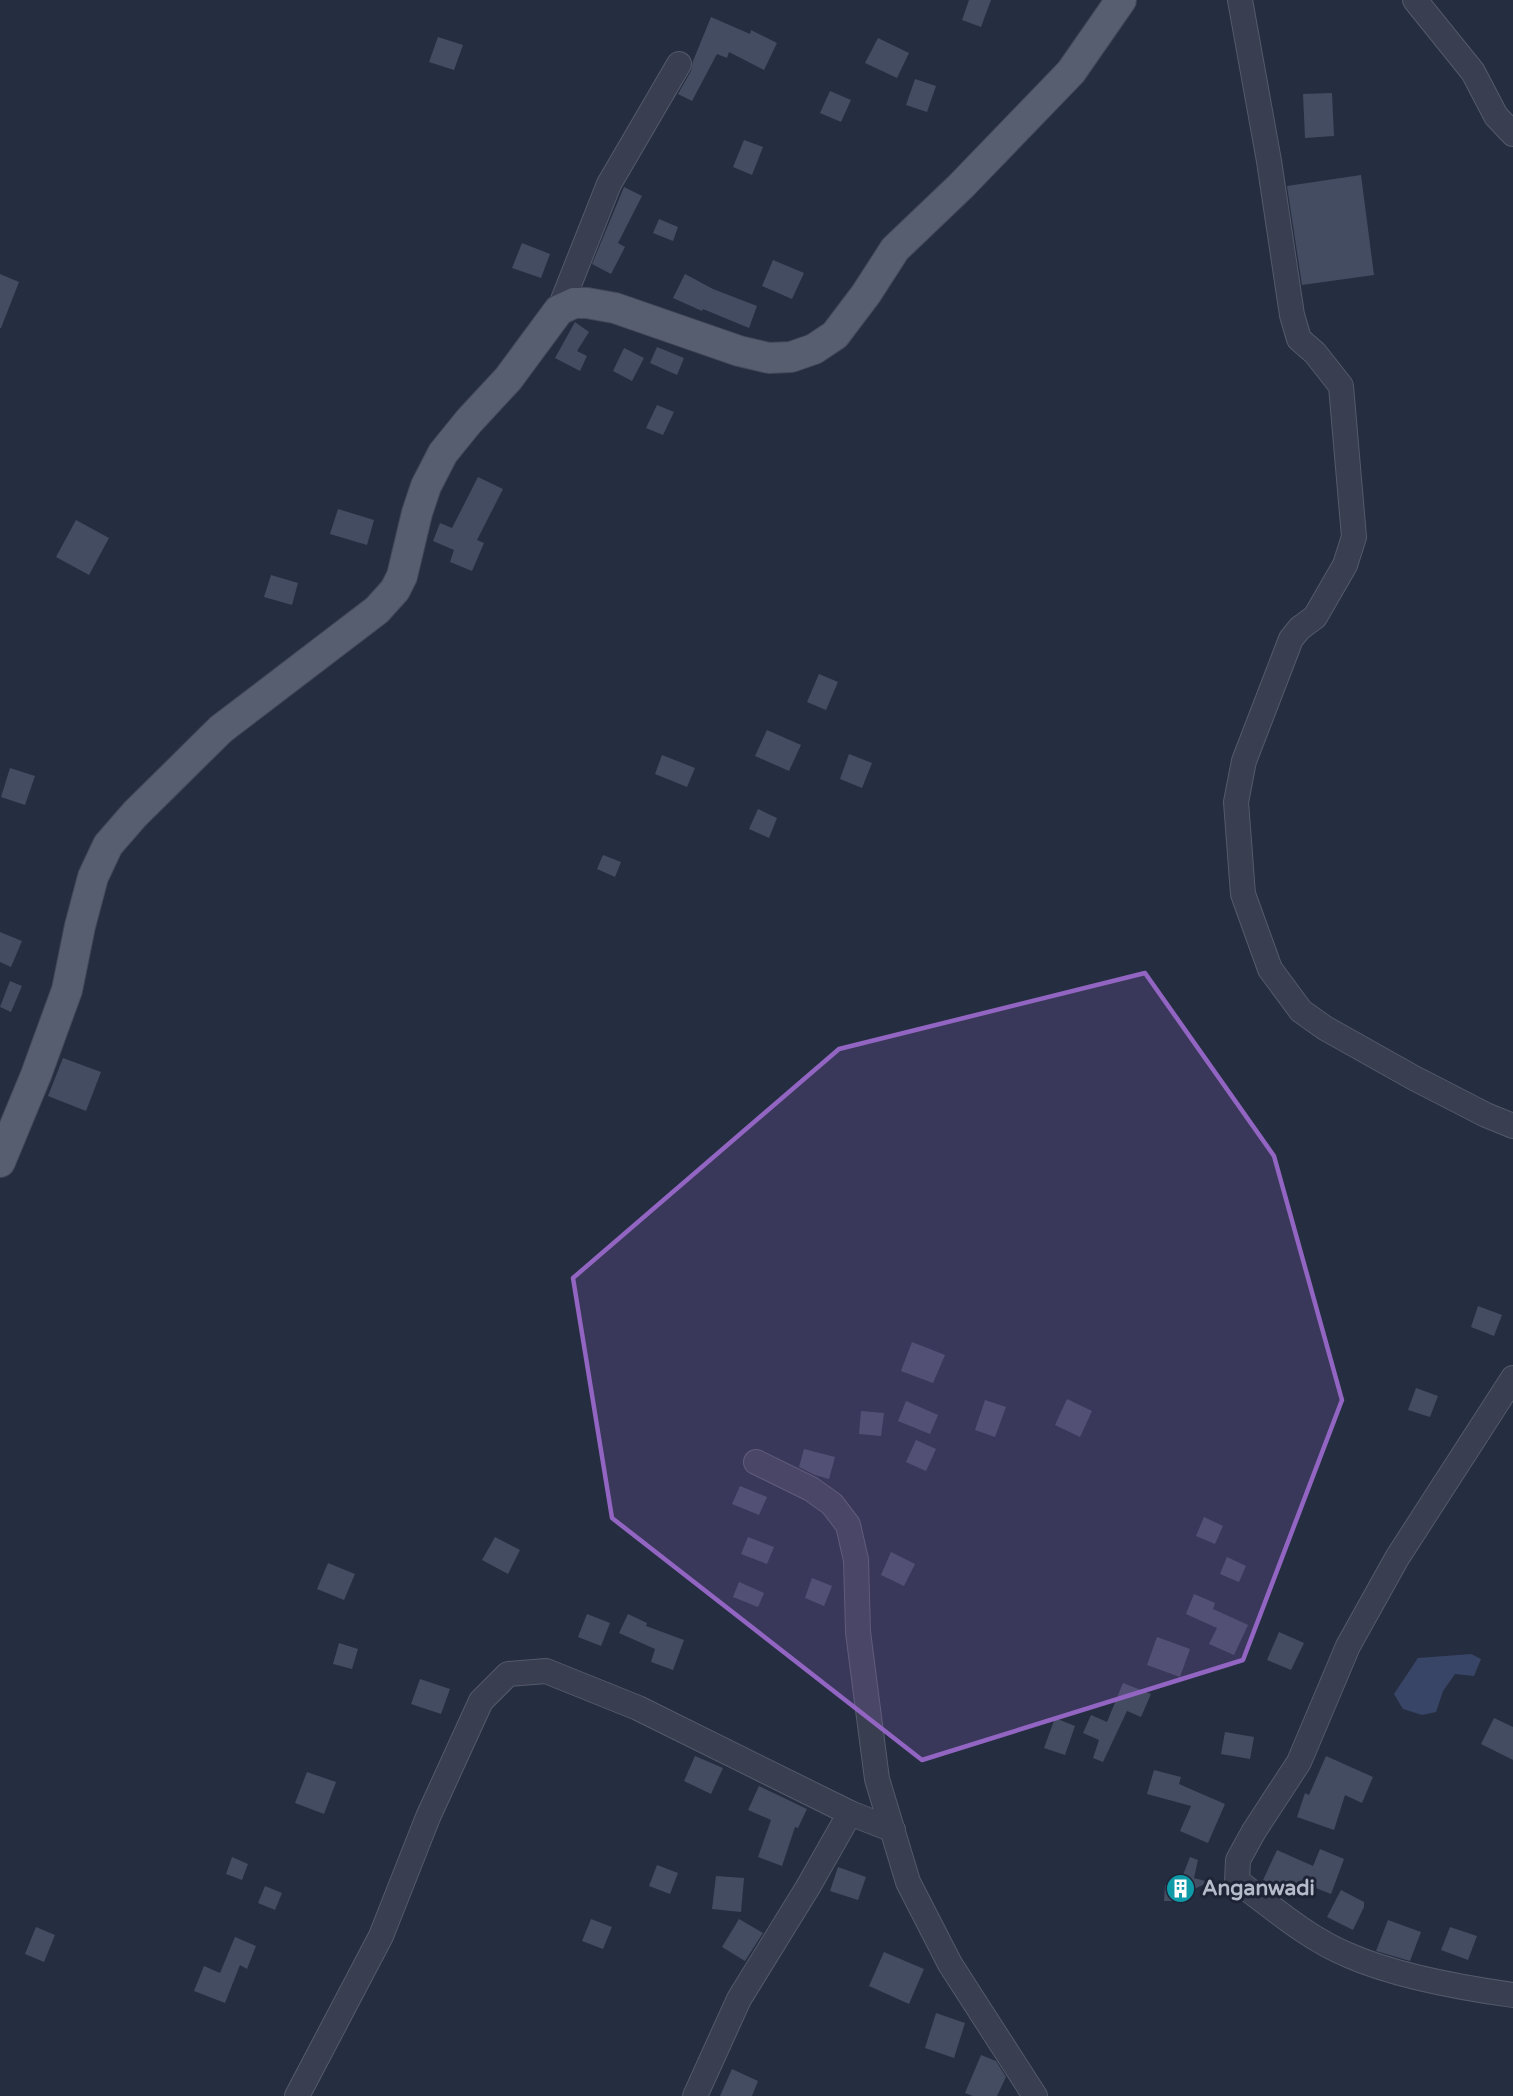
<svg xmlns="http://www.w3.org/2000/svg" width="1513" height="2096" viewBox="0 0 1513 2096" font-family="'Varela Round',sans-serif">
<rect width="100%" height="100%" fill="#252d40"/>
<polygon fill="#394567" points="1471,1654 1481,1659 1474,1676 1455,1674 1443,1691 1436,1712 1422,1715 1403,1709 1394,1694 1418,1658"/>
<g fill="#444c62">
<polygon points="969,0 991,0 981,27 962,20"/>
<polygon points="711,17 750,34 751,30 777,43 764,70 729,52 727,58 717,54 692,101 678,94 691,71 693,61"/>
<polygon points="438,37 463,45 454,70 429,62"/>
<polygon points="878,38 909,53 897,78 865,63"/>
<polygon points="915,79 936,86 927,112 906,105"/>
<polygon points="830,91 851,100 841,122 820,113"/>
<polygon points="1332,93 1334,136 1305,138 1303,94"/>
<polygon points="744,140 763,147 752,175 733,167"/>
<polygon points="1361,175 1374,275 1302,285 1287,186"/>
<polygon points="624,187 642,196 618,243 625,247 611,274 592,264"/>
<polygon points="659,219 678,227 673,241 653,233"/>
<polygon points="522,243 550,254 541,278 512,268"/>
<polygon points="773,260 804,273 792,299 762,286"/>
<polygon points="0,274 19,282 1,328 0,328"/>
<polygon points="685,274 713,289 757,306 749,328 703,309 702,311 673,298"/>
<polygon points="575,322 589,332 577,351 587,356 580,371 555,358"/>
<polygon points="657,347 684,358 677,375 650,363"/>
<polygon points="624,348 644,358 632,381 613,371"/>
<polygon points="657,405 674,412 663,435 646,428"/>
<polygon points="478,477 503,489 477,540 484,543 472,571 450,562 454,550 433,541 440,523 452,528"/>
<polygon points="338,509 374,520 367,545 330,534"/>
<polygon points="76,520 109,538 89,575 56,557"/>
<polygon points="271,575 298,583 292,605 264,597"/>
<polygon points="819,674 838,682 826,710 807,702"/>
<polygon points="767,730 801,745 789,771 755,756"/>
<polygon points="849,754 872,763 862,788 840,779"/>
<polygon points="662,755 695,768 687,787 655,774"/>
<polygon points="10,768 35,776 25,805 1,797"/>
<polygon points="758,809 777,818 769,838 749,829"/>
<polygon points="603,855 621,862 615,877 597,869"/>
<polygon points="0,932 22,941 11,967 0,962"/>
<polygon points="10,981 22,986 11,1012 0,1007"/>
<polygon points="63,1058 101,1072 86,1111 48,1096"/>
<polygon points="1478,1306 1502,1315 1494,1336 1471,1327"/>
<polygon points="912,1342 945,1355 933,1383 901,1371"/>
<polygon points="1416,1388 1438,1396 1430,1417 1408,1410"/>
<polygon points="1067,1399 1092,1411 1080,1437 1055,1425"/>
<polygon points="985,1400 1006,1407 995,1437 975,1430"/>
<polygon points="906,1401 938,1415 930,1434 898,1421"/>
<polygon points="861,1411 884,1413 881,1436 859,1434"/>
<polygon points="916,1440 936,1449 926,1471 906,1462"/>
<polygon points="804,1449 835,1457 829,1479 815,1475 799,1467"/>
<polygon points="740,1486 767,1497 759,1515 732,1504"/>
<polygon points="1204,1517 1223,1526 1215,1544 1196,1536"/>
<polygon points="495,1537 520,1550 508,1574 482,1560"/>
<polygon points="748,1537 774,1547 767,1564 741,1554"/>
<polygon points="891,1552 915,1564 904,1586 881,1575"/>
<polygon points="1227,1557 1246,1566 1239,1582 1220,1574"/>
<polygon points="328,1563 355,1574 344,1600 317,1589"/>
<polygon points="812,1578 832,1586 824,1606 805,1598"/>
<polygon points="739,1582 764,1593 758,1607 733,1597"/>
<polygon points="1194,1594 1215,1603 1213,1609 1248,1625 1234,1655 1209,1644 1217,1628 1186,1614"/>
<polygon points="587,1614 610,1623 601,1646 578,1637"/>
<polygon points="628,1614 647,1623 646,1626 684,1640 673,1670 651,1662 655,1649 619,1633"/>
<polygon points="1279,1632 1304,1643 1291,1670 1267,1660"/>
<polygon points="1157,1637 1190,1649 1180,1677 1147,1665"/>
<polygon points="339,1643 358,1649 352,1669 333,1664"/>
<polygon points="420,1679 450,1689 441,1714 411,1704"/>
<polygon points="1123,1683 1151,1694 1141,1717 1127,1711 1103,1762 1093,1758 1099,1740 1083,1733 1091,1715 1107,1722"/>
<polygon points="1055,1718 1075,1726 1065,1755 1044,1748"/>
<polygon points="1494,1718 1513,1727 1513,1760 1481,1744"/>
<polygon points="1225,1732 1254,1737 1250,1759 1221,1754"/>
<polygon points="695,1756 723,1768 711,1794 684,1781"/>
<polygon points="1326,1756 1373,1777 1362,1803 1345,1795 1334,1830 1297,1817 1305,1793 1309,1795"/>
<polygon points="1154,1770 1181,1777 1179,1784 1225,1804 1208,1843 1180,1831 1191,1806 1147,1794"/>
<polygon points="307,1772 336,1782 324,1814 295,1803"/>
<polygon points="759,1786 807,1809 798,1828 795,1827 782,1866 758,1857 771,1820 748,1810"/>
<polygon points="1320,1849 1344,1859 1331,1894 1298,1881 1292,1893 1263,1880 1277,1850 1313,1866"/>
<polygon points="232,1857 248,1864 242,1880 226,1874"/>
<polygon points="1190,1857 1198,1860 1194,1878 1209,1882 1190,1891 1188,1901 1164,1901 1165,1885 1179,1885"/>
<polygon points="657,1865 678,1873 670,1894 649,1886"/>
<polygon points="838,1867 866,1877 858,1900 830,1891"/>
<polygon points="716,1876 744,1878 741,1912 712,1909"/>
<polygon points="265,1886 282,1893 275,1910 258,1903"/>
<polygon points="1341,1890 1364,1902 1364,1907 1353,1930 1327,1917"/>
<polygon points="591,1919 612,1927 603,1949 582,1941"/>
<polygon points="739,1919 763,1933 745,1961 722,1947"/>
<polygon points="1388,1920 1421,1932 1410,1961 1376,1951"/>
<polygon points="36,1927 55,1935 44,1962 25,1954"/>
<polygon points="1450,1927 1477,1936 1468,1960 1441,1950"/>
<polygon points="235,1937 256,1946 247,1969 240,1965 225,2003 194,1991 204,1966 220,1973"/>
<polygon points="884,1952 924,1969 909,2004 869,1986"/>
<polygon points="936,2013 965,2023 954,2058 925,2048"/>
<polygon points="981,2055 996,2061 1006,2077 997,2096 973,2096 965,2093"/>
<polygon points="732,2069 758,2081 752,2096 720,2096"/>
</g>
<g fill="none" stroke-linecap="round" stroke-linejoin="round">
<defs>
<g id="minor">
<polyline points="1240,0 1269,161 1292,315 1299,339 1315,353 1341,386 1354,537 1345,565 1315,617 1300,628 1291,639 1244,761 1236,802 1243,894 1270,969 1301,1011 1325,1028 1414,1078 1486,1115 1513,1126"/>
<polyline points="1415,0 1473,72 1496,116 1513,134"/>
<polyline points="559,310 609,184 679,64"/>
<path d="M1513,1378L1397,1558L1348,1646L1299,1762L1254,1831L1238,1860L1237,1881C1272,1907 1307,1938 1348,1955C1393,1975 1463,1988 1513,1995"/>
<polyline points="756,1462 811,1489 832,1504 848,1525 856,1560 858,1632 877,1779 908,1882 950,1964 1035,2096"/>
<polyline points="850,1813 893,1830"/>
<polyline points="297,2096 381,1936 428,1817 481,1701 508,1674 546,1671 638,1708 850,1813 808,1887 739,1999 695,2096"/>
</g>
<polyline id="major" points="0,1162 36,1075 67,990 80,926 93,877 108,845 135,814 221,729 377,610 395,590 402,576 417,513 426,486 443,453 469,421 508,379 559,310 574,303 587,303 615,308 739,351 769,358 791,357 814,349 835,335 866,294 895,249 961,186 1071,72 1121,0"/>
</defs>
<use href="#minor" stroke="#545a6a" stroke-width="26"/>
<use href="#major" stroke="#434859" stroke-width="32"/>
<use href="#minor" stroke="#393f50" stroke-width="24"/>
<use href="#major" stroke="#575e70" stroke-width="30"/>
</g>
<path fill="#9365c3" fill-opacity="0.2" stroke="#9365c3" stroke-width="4.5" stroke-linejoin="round" d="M1145,973L1274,1156L1342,1400L1243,1660L922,1760L612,1518L573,1278L839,1049Z"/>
<defs>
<symbol id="building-disc" viewBox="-11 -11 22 22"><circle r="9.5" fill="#0f9aa8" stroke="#1e2435"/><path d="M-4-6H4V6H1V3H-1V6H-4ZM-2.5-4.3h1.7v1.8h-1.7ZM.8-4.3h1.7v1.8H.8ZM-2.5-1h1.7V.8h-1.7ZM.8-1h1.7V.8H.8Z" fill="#fff"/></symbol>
</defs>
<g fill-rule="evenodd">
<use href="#building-disc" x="1164" y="1872" width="33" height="33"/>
</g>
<g text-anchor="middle" stroke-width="6" stroke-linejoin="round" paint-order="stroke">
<g font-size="21" font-weight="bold" fill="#b6bbca" stroke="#1e2435" text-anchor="start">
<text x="1202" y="1895">Anganwadi</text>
</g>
</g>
</svg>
